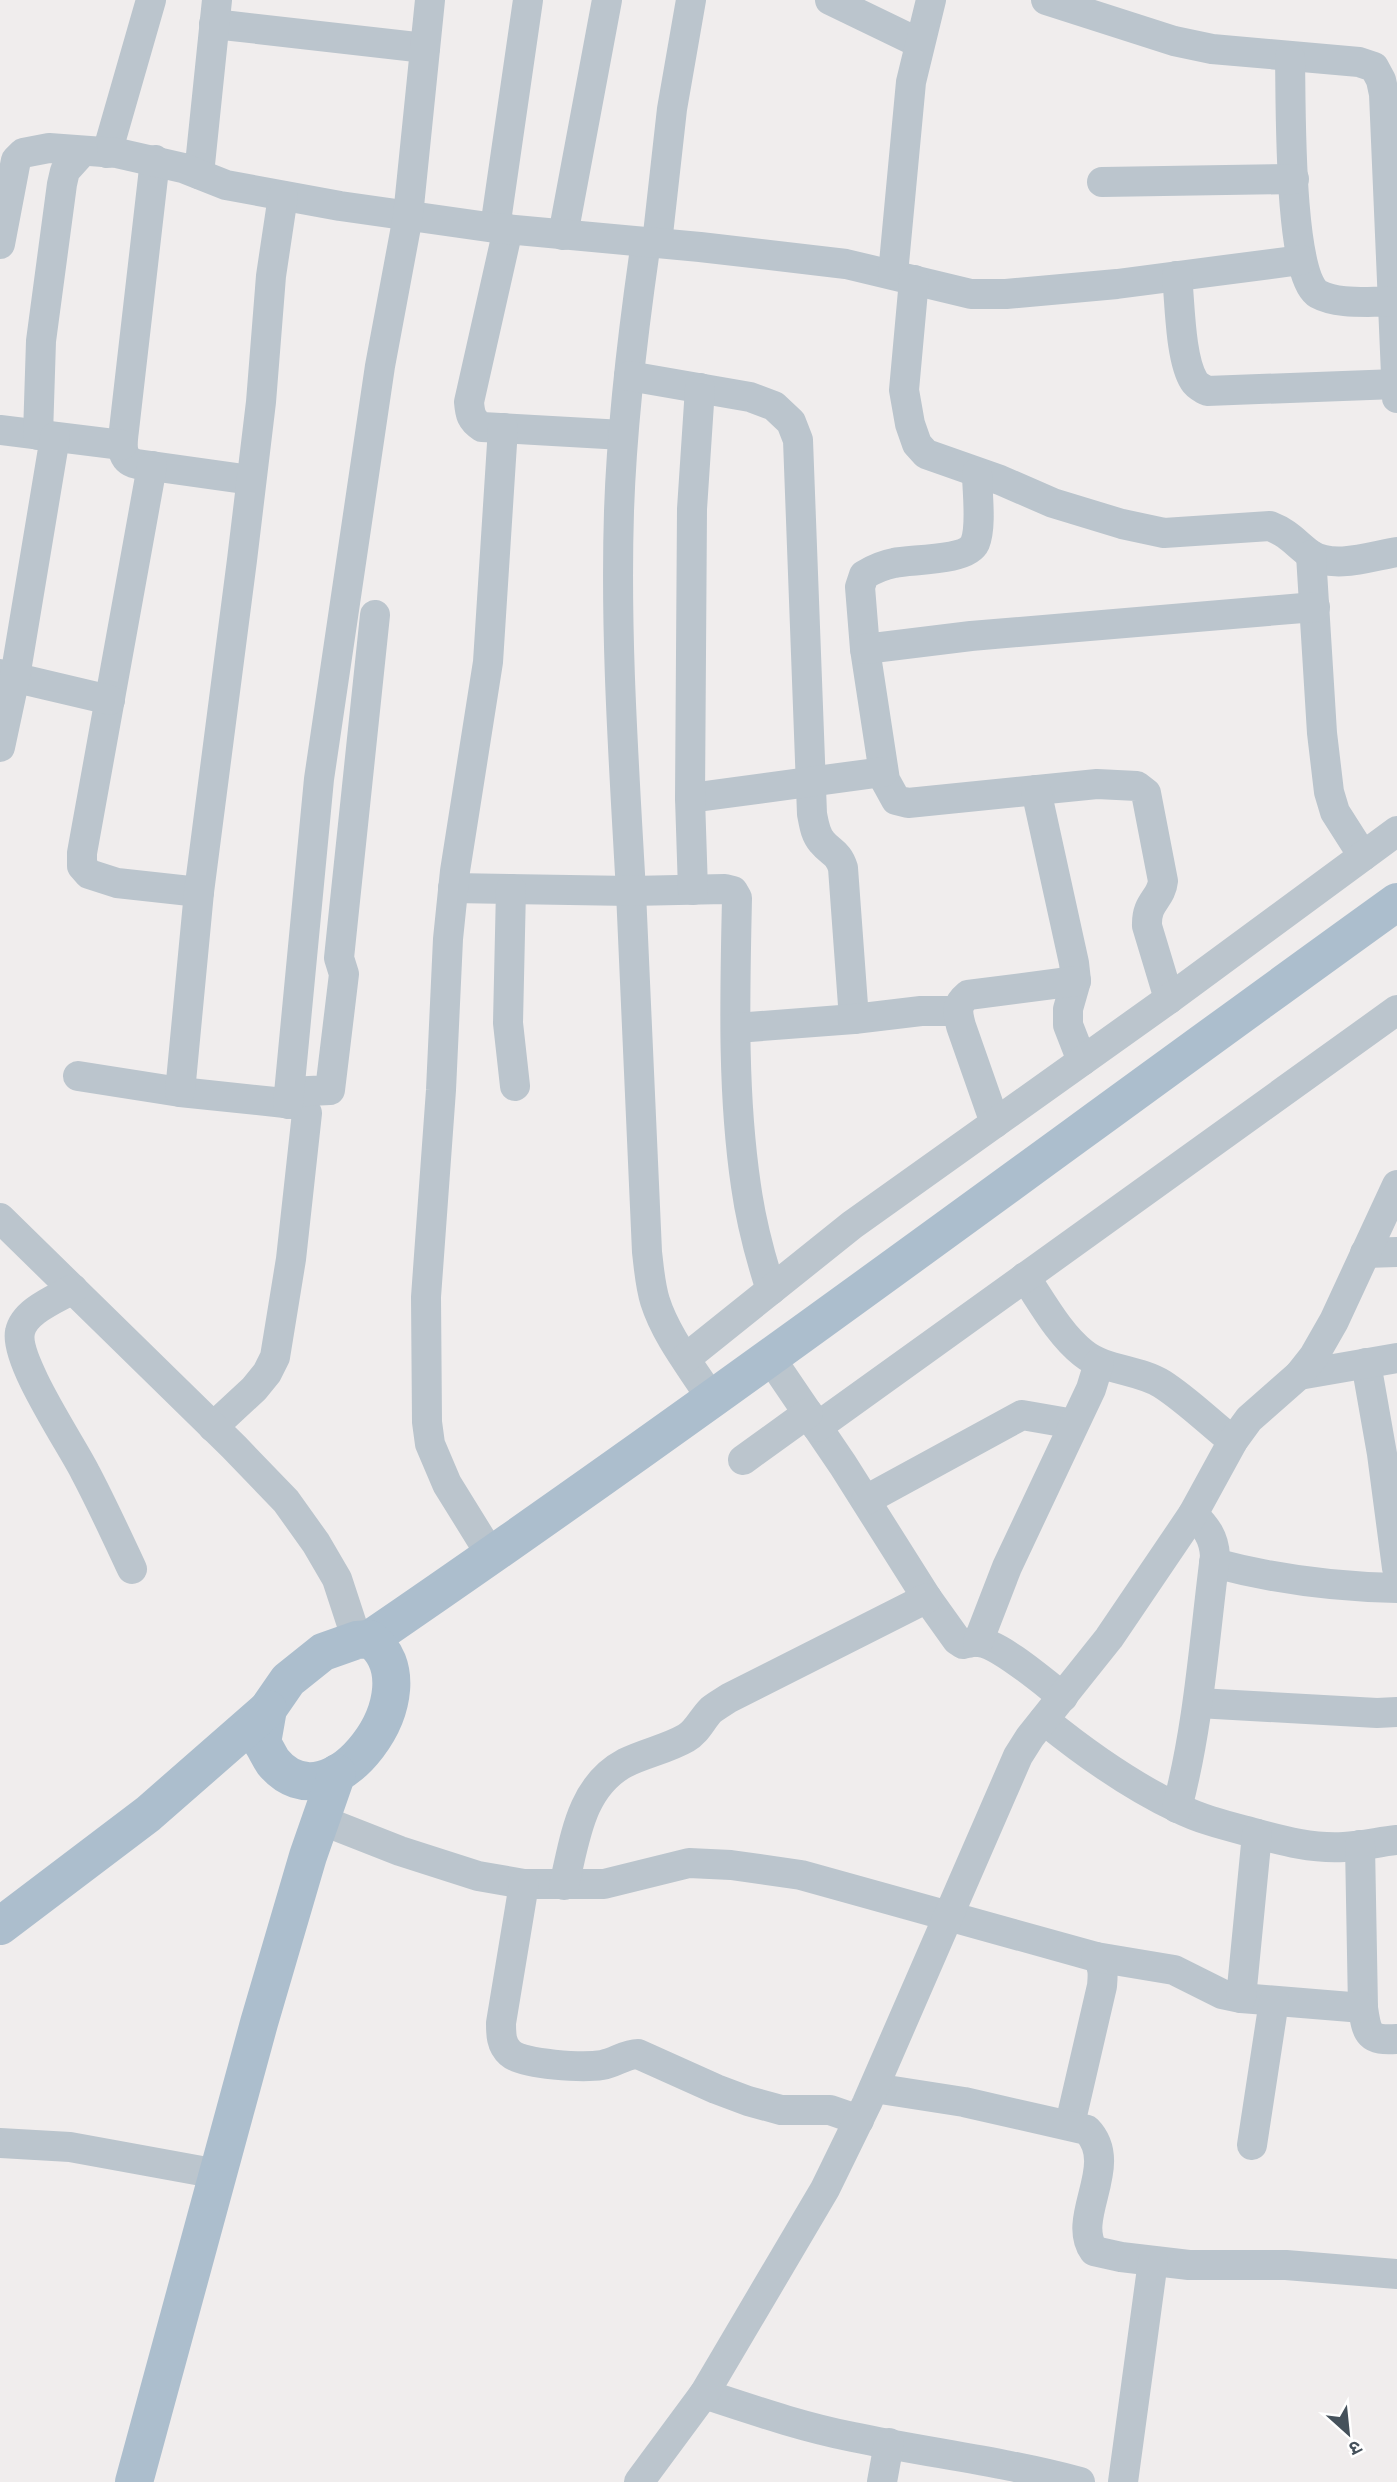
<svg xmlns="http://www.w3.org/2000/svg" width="1397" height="2482" viewBox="0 0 1397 2482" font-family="'Space Grotesk','Noto Sans Devanagari',sans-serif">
<rect width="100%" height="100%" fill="#f0eded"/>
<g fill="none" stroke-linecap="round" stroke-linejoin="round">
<g stroke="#bbc5cd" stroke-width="30">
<polyline points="830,0 919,43"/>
<polyline points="1046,0 1174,41 1212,49 1359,62 1374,67 1381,80 1384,94 1397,398"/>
<polyline points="214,24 425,48"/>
<path d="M1290,58C1291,96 1288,277 1318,294C1338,305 1370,301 1392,302"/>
<polyline points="107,153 151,0"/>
<path d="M155,160L124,430C122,445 120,460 137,464L251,480"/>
<polyline points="199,174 217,0"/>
<polyline points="1102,182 1294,179"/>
<polyline points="495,228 528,0"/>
<path d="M508,229L469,402C470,414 471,420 482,427L623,435"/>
<polyline points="563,235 607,0"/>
<path d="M646,242C633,331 622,421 619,511C615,638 624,765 631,892C637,1012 641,1132 647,1252C649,1268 650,1285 655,1301C666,1336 692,1368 711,1398"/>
<polyline points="657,243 672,109 691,0"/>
<polyline points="0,244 16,160 23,153 49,148 117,153 183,168 226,185 340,206 495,228 700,247 846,264 971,294 1006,294 1117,284 1301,260"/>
<polyline points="893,274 911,82 931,0"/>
<path d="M1177,276C1180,303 1180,359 1194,381C1197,386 1202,388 1207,391L1396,384"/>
<path d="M914,280L904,390L910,424L917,444L926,454L1000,480L1053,503L1122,524L1164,533L1270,526C1290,534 1294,542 1310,554C1333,570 1372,556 1397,552"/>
<path d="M629,376L750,397L774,406L791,422L798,440L812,814C814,824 815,834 822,842C831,853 838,852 843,868L854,1019"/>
<polyline points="0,430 122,445"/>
<polyline points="38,435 41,341 62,184 65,171 83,151"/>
<polyline points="152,466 82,853 82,866 89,874 117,883 199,892"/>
<path d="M977,473C977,491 982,526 975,543C967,561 912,559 894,563C883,565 874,569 864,575L860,587L865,649L885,780L896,800L908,803L1097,784L1137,786L1146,793L1163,881C1161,900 1146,901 1147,926L1169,999"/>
<polyline points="1311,555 1322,733 1329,792 1335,812 1363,856"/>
<polyline points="865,649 971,636 1315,607"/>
<polyline points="0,674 110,700"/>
<polyline points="0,747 15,677 55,437"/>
<polyline points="1036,790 1074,963 1076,981 1068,1009 1068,1025 1082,1061"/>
<polyline points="690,798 883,772"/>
<path d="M453,888L631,891L725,889L733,891L737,898C735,993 732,1091 746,1186C751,1222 760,1256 771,1290"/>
<polyline points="511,889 508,1023 515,1086"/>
<polyline points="693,890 690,798 692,509 700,388"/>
<polyline points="736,1028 854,1019 921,1011 957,1011"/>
<polyline points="78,1076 180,1092 294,1104 303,1108 307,1113 291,1259 275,1357 267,1373 254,1389 213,1427"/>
<polyline points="180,1092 199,892 242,560 261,402 271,276 283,196"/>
<polyline points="289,1092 330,1090 344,974 339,958 375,615"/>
<polyline points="288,1104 319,779 380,366 408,216 430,0"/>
<path d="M995,1123L961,1026C957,1011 956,1005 968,995L1076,981"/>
<polyline points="0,1218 234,1447 286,1501 316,1543 337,1579 357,1640"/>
<polyline points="1365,1253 1397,1252"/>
<path d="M1025,1277C1042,1302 1059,1334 1083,1353C1105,1371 1138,1369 1162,1384C1187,1400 1210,1423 1233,1441"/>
<path d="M73,1289C56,1299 24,1311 20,1332C14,1360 71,1444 85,1472C102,1504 117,1537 132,1569"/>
<path d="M769,1356L843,1465L927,1598L957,1640L963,1644C968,1643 974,1641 979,1642C1000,1644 1046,1684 1063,1697"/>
<polyline points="686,1358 852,1225 1169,999 1397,831"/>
<polyline points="1366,1363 1382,1454 1397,1568"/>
<polyline points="1299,1375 1397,1358"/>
<polyline points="817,1427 1397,1010"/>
<polyline points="743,1460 808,1413"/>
<polyline points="866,1500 1022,1415 1074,1424"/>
<polyline points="491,1555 447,1484 430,1444 427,1422 426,1297 441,1090 448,939 455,871 488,662 503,428"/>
<path d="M1214,1563C1274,1579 1335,1587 1397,1588"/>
<polyline points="978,1642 1007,1567 1091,1389 1099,1363"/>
<polyline points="1198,1703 1377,1713 1397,1712"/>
<path d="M1044,1720C1086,1754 1129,1785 1178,1808C1202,1820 1228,1826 1254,1833C1283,1841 1314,1849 1344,1847C1362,1846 1379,1842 1397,1840"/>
<path d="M1177,1808C1199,1725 1204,1641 1215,1556C1214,1537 1206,1527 1193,1514"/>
<path d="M321,1820L400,1851L478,1876L524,1884H604L689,1863L731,1865L801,1875L1096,1957C1104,1967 1103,1974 1102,1986L1070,2124"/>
<path d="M1360,1845L1363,2008C1367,2035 1369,2041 1397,2039"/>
<path d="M524,1884L501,2023C501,2034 501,2045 510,2053C523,2065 584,2068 602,2065C615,2063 625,2054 638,2054L716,2089L748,2101L781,2110H830L859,2120"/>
<path d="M564,1885C575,1840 580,1787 625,1763C645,1753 667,1749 686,1738C697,1732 702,1719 711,1710C716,1706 723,1702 729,1698L927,1598"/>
<polyline points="1096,1957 1174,1970 1222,1994 1241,1998 1363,2008"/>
<polyline points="1241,1998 1257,1834"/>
<path d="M874,2088L964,2102L1087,2130C1121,2165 1070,2218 1094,2251L1121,2257L1189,2265H1286L1397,2274"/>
<polyline points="0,2143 70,2147 218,2174"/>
<polyline points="1252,2145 1274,2001"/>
<path d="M704,2394C753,2410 802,2427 853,2437C929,2453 1006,2462 1080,2482"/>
<polyline points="639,2482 704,2394 825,2189 867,2103 1018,1756 1030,1737 1109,1638 1193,1514 1233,1441 1249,1419 1299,1375 1314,1356 1334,1321 1397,1185"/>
<polyline points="882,2482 889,2443"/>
<polyline points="1123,2482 1153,2261"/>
</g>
<g stroke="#acbecd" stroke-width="38">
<path d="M370,1639C718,1401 1055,1148 1397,902"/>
<path d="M370,1639C437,1688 330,1833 273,1762C269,1756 266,1749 262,1743L268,1709L288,1680L323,1652L357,1640Z"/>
<polyline points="0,1926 148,1814 268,1709"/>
<polyline points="134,2482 259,2023 308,1856 337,1773"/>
</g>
</g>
<g transform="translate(1348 2433) rotate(153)" stroke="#ffffff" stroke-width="5" paint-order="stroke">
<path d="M0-5L12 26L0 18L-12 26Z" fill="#45515b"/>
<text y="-10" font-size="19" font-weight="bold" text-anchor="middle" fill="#45515b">उ</text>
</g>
</svg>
